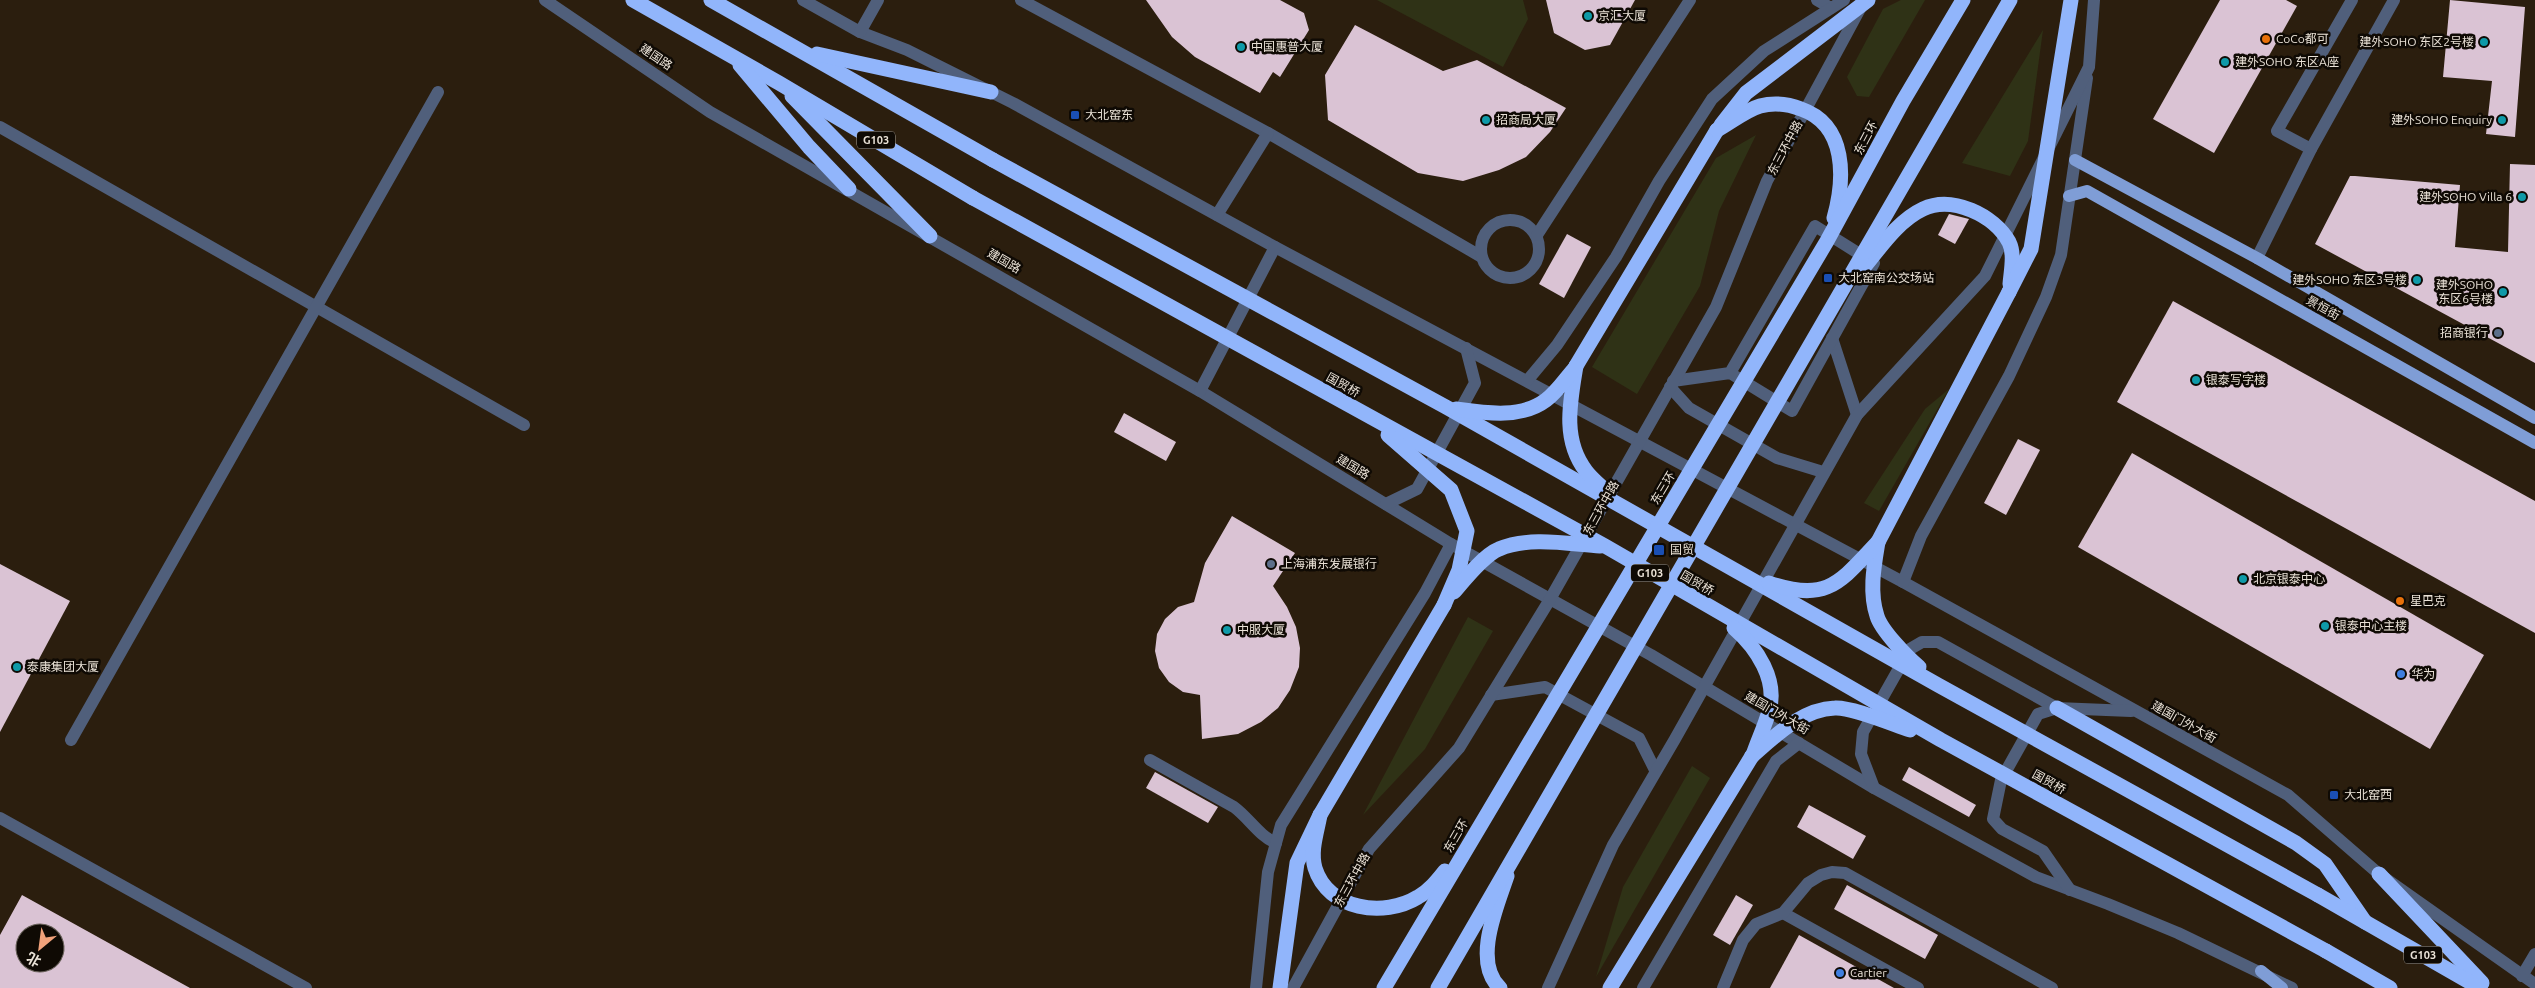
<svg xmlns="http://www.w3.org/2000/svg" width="2535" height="988" viewBox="0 0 2535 988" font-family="Ubuntu,'Noto Sans SC',sans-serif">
<rect width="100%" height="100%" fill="#2b1e0e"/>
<g fill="#2f3216">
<polygon points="1377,0 1523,0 1528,19 1503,67"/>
<polygon points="1901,0 1925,0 1869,97 1857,96 1847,77 1883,9"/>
<polygon points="2043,30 2028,141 2010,176 1962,163"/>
<polygon points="1756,135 1719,211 1700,286 1637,394 1592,367 1716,158"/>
<polygon points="1949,389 1879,511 1864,503 1925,409"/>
<polygon points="1468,617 1493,631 1425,749 1363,815"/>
<polygon points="1692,766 1710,778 1596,977 1623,887"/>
</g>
<g fill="#dac3d4" fill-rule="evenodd">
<polygon points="1146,0 1280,0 1304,13 1309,30 1280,77 1273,72 1260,93 1195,57 1172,37"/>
<polygon points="1546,0 1635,0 1610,45 1585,50 1554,33"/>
<polygon points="2220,0 2286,0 2297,6 2214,153 2153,119"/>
<polygon points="2450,0 2525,7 2515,137 2486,134 2492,81 2443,77"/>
<polygon points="1355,25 1443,71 1477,60 1566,108 1550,132 1526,157 1499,170 1463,181 1418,173 1328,120 1325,75"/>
<polygon points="2510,164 2535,165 2535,363 2315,244 2350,176 2355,176 2460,185 2455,247 2508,252"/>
<polygon points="1949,214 1969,219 1955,244 1938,235"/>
<polygon points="1567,234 1591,247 1564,298 1539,284"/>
<polygon points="2173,301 2535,501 2535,633 2117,402"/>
<polygon points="1124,413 1176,442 1166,461 1114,432"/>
<polygon points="2018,439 2040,450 2006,515 1984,503"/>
<polygon points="2132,453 2484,655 2430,749 2078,547"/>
<polygon points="1232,516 1295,553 1273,586 1287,607 1296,627 1300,648 1299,667 1290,690 1278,708 1261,722 1238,734 1202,739 1200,695 1183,692 1169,682 1159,668 1155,651 1157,634 1165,619 1178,607 1194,602 1205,563"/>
<polygon points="0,564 70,601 0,732"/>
<polygon points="1909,767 1976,805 1969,817 1902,780"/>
<polygon points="1155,772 1218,807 1208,823 1146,788"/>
<polygon points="1809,805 1866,836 1853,859 1797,827"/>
<polygon points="1847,885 1938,935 1925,959 1834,909"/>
<path d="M22,895L190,988H0V935ZM25,933H55V963H25Z"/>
<polygon points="1736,895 1753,905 1730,945 1713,935"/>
<polygon points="1799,935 1894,988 1770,988"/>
</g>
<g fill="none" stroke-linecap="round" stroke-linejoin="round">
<g stroke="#505f7b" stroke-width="12">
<polyline points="545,0 710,112 1200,391 1451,544 1651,655 1874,788 2036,877 2108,904 2178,933 2292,988"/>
<polyline points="803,0 860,32 907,50 1013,103 1275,247 1903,582 2288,795 2379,874 2535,984"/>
<polyline points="1021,0 1268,133 1480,256"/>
<polyline points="1817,0 1831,8"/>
<polyline points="860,32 878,0"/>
<polyline points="0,127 524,425"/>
<polyline points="2311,149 2277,131 2352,0"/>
<polyline points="1217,215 1268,133"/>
<circle cx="1510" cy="249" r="29"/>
<polyline points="1537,235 1690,0"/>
<polyline points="2257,258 2311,149 2394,0"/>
<polyline points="1832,338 1857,415"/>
<polyline points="1527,381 1557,345 1616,257 1659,181 1712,99 1764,51 1844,0"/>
<polyline points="1673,381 1730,373 1792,411 1874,263 1815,226 1730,373"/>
<polyline points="1670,387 1689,408 1777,458 1823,472"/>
<polyline points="1200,391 1275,247"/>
<polyline points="1386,504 1417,489 1475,383 1466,348"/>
<polyline points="1903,582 1921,536 2009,376 2046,297 2061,255 2087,78"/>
<polyline points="1491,695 1545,687 1639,738 1655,770"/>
<polyline points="71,740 438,92"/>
<path d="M1150,760L1234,807C1249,818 1259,836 1276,843"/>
<polyline points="1874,788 1861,754 1863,732 1910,649 1922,642 1938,642 2057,708"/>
<polyline points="0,818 306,988"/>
<polyline points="2070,890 2043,851 2002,829 1993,819 2001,780 2038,714 2057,708 2131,711"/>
<polyline points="1783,913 1918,988"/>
<polyline points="2522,976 2535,954"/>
<polyline points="1256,988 1268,872 1281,825 1425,593 1451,544"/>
<polyline points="1293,988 1369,849 1459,748 1549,601 1716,307 1767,181 1861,7"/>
<polyline points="1548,988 1613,845 1675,739 1857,415 1985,276 2089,67 2094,0"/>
<polyline points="1643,988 1776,761 1799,743"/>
<polyline points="1723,988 1743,940 1756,924 1783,913 1808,883 1821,875 1832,872 1845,873 2052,988"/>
</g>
<g stroke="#7f9dd6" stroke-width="12">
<polyline points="2075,160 2257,258 2535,418"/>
<polyline points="2069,196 2087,191 2535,443"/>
<polyline points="2261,971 2282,988"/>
</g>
<g stroke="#91b5fb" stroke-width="15">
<polyline points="633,0 779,83 973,198"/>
<polyline points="711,0 993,160"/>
<polyline points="817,54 991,92"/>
<polyline points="740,65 809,147 849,189"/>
<polyline points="792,96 930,236"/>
<polyline points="1576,366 1717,130"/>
<polyline points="1878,542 2009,292"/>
<polyline points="2057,708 2296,843 2325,864 2365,922"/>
<polyline points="2379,874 2482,983"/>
<polyline points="2318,895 2480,988"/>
<polyline points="2326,951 2390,988"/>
<polyline points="1280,988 1297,863 1320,815 1444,605"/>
<path d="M1500,988C1472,962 1497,906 1507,876"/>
<polyline points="1610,988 1752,756"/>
</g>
<g stroke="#91b5fb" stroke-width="15">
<polyline points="1721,125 1746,93 1868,0"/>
<path d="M1717,130C1730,123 1746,110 1760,106C1775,102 1788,104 1801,109C1847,125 1845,179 1834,218"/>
<polyline points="993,160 1446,407 1938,685 2318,895"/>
<polyline points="973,198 1605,546 1941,740 2326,951"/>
<path d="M1860,272C1878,251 1897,221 1923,209C1952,195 1994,215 2009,242C2015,254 2011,271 2010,284"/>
<polyline points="2009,292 2031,249 2071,0"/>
<path d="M1576,366C1570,402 1562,440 1586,471C1592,479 1601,486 1608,493"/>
<path d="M1456,409C1485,413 1521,419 1546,400C1557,392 1566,378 1575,368"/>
<polyline points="1388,435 1451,490 1467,531 1459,570 1444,605"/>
<path d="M1878,542C1874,566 1869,592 1877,616C1881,630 1907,657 1919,667"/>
<path d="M1769,583C1828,603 1840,582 1878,542"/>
<path d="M1454,592C1465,579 1484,555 1499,549C1529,536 1569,544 1600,546"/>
<path d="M1734,628C1757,648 1778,680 1769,711C1765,726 1758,740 1753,755"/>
<path d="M1752,756C1775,736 1802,709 1835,708C1852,707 1892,724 1910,730"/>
<path d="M1320,815C1317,832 1310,851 1315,868C1328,910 1384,918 1418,897C1429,891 1437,881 1445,871"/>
<polyline points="1384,988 1827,241 1903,101 1963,0"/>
<polyline points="1438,988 2010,0"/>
</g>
</g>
<g fill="#0f9aa8" stroke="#0f0a04" stroke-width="2">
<circle cx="1588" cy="16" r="5"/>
<circle cx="2484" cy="42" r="5"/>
<circle cx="1241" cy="47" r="5"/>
<circle cx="2225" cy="62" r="5"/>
<circle cx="1486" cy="120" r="5"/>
<circle cx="2502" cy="120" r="5"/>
<circle cx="2522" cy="197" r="5"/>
<circle cx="2417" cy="280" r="5"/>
<circle cx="2503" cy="292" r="5"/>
<circle cx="2196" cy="380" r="5"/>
<circle cx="2243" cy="579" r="5"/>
<circle cx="2325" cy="626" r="5"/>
<circle cx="1227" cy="630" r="5"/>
<circle cx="17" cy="667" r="5"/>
</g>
<g fill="#e8710a" stroke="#0f0a04" stroke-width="2">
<circle cx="2266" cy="39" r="5"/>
<circle cx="2400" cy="601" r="5"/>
</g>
<g fill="#1a4fb4" stroke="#0f0a04" stroke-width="2">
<rect x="1070" y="110" width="10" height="10" rx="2.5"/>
<rect x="1823" y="273" width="10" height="10" rx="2.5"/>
<rect x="1653" y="544" width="12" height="12" rx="2.5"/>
<rect x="2329" y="790" width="10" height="10" rx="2.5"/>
</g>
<g fill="#5c6f8a" stroke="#0f0a04" stroke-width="2">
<circle cx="2498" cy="333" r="5"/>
<circle cx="1271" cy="564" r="5"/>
</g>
<g fill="#3f7fe0" stroke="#0f0a04" stroke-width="2">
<circle cx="2401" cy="674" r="5"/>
<circle cx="1840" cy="973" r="5"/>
</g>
<g text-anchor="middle" stroke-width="5" stroke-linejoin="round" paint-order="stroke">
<g fill="#0f0a04" stroke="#a8a198" stroke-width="1">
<rect x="857" y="131.5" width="38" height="17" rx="4"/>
<rect x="1631" y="564.5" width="38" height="17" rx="4"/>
<rect x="2404" y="946.5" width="38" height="17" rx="4"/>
</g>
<g font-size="11" font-weight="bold" fill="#eae2d7">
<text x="876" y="144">G103</text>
<text x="1650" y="577">G103</text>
<text x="2423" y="959">G103</text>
</g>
<g font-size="12" fill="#eae2d7" stroke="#0f0a04" text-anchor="start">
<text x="1598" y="20">京汇大厦</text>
<text x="2276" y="43">CoCo都可</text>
<text x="2474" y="46" text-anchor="end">建外SOHO 东区2号楼</text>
<text x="1251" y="51">中国惠普大厦</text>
<text x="2235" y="66">建外SOHO 东区A座</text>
<text x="1085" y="119">大北窑东</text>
<text x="1496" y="124">招商局大厦</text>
<text x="2492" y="124" text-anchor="end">建外SOHO Enquiry</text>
<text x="2512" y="201" text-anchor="end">建外SOHO Villa 6</text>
<text x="1838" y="282">大北窑南公交场站</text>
<text x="2407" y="284" text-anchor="end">建外SOHO 东区3号楼</text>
<text x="2493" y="289" text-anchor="end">建外SOHO<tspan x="2493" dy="14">东区6号楼</tspan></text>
<text x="2488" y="337" text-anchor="end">招商银行</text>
<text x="2206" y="384">银泰写字楼</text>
<text x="1670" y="554">国贸</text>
<text x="1281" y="568">上海浦东发展银行</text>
<text x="2253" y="583">北京银泰中心</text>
<text x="2410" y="605">星巴克</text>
<text x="2335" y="630">银泰中心主楼</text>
<text x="1237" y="634">中服大厦</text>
<text x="27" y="671">泰康集团大厦</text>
<text x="2411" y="678">华为</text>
<text x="2344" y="799">大北窑西</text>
<text x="1850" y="977">Cartier</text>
</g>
<g font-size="12" fill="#eae2d7" stroke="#0f0a04">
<text transform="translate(656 57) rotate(34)" y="4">建国路</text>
<text transform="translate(1866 138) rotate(-62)" y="4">东三环</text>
<text transform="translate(1785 148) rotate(-62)" y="4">东三环中路</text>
<text transform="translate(1004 261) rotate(30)" y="4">建国路</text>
<text transform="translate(2323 308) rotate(29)" y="4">景恒街</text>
<text transform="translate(1343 385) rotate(29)" y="4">国贸桥</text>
<text transform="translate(1353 467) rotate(31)" y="4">建国路</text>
<text transform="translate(1663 488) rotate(-59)" y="4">东三环</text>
<text transform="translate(1601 508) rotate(-61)" y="4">东三环中路</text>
<text transform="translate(1697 583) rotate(30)" y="4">国贸桥</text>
<text transform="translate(1777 713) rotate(30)" y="4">建国门外大街</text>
<text transform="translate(2184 722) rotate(29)" y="4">建国门外大街</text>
<text transform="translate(2049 782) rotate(29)" y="4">国贸桥</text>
<text transform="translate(1456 836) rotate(-60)" y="4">东三环</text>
<text transform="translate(1352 880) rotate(-61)" y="4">东三环中路</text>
</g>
</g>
<g transform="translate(40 948) rotate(209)"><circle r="24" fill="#0f0a04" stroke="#676058"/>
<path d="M0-4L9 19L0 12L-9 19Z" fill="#f1a27b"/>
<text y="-8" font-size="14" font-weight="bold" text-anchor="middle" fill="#eae2d7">北</text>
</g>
</svg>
